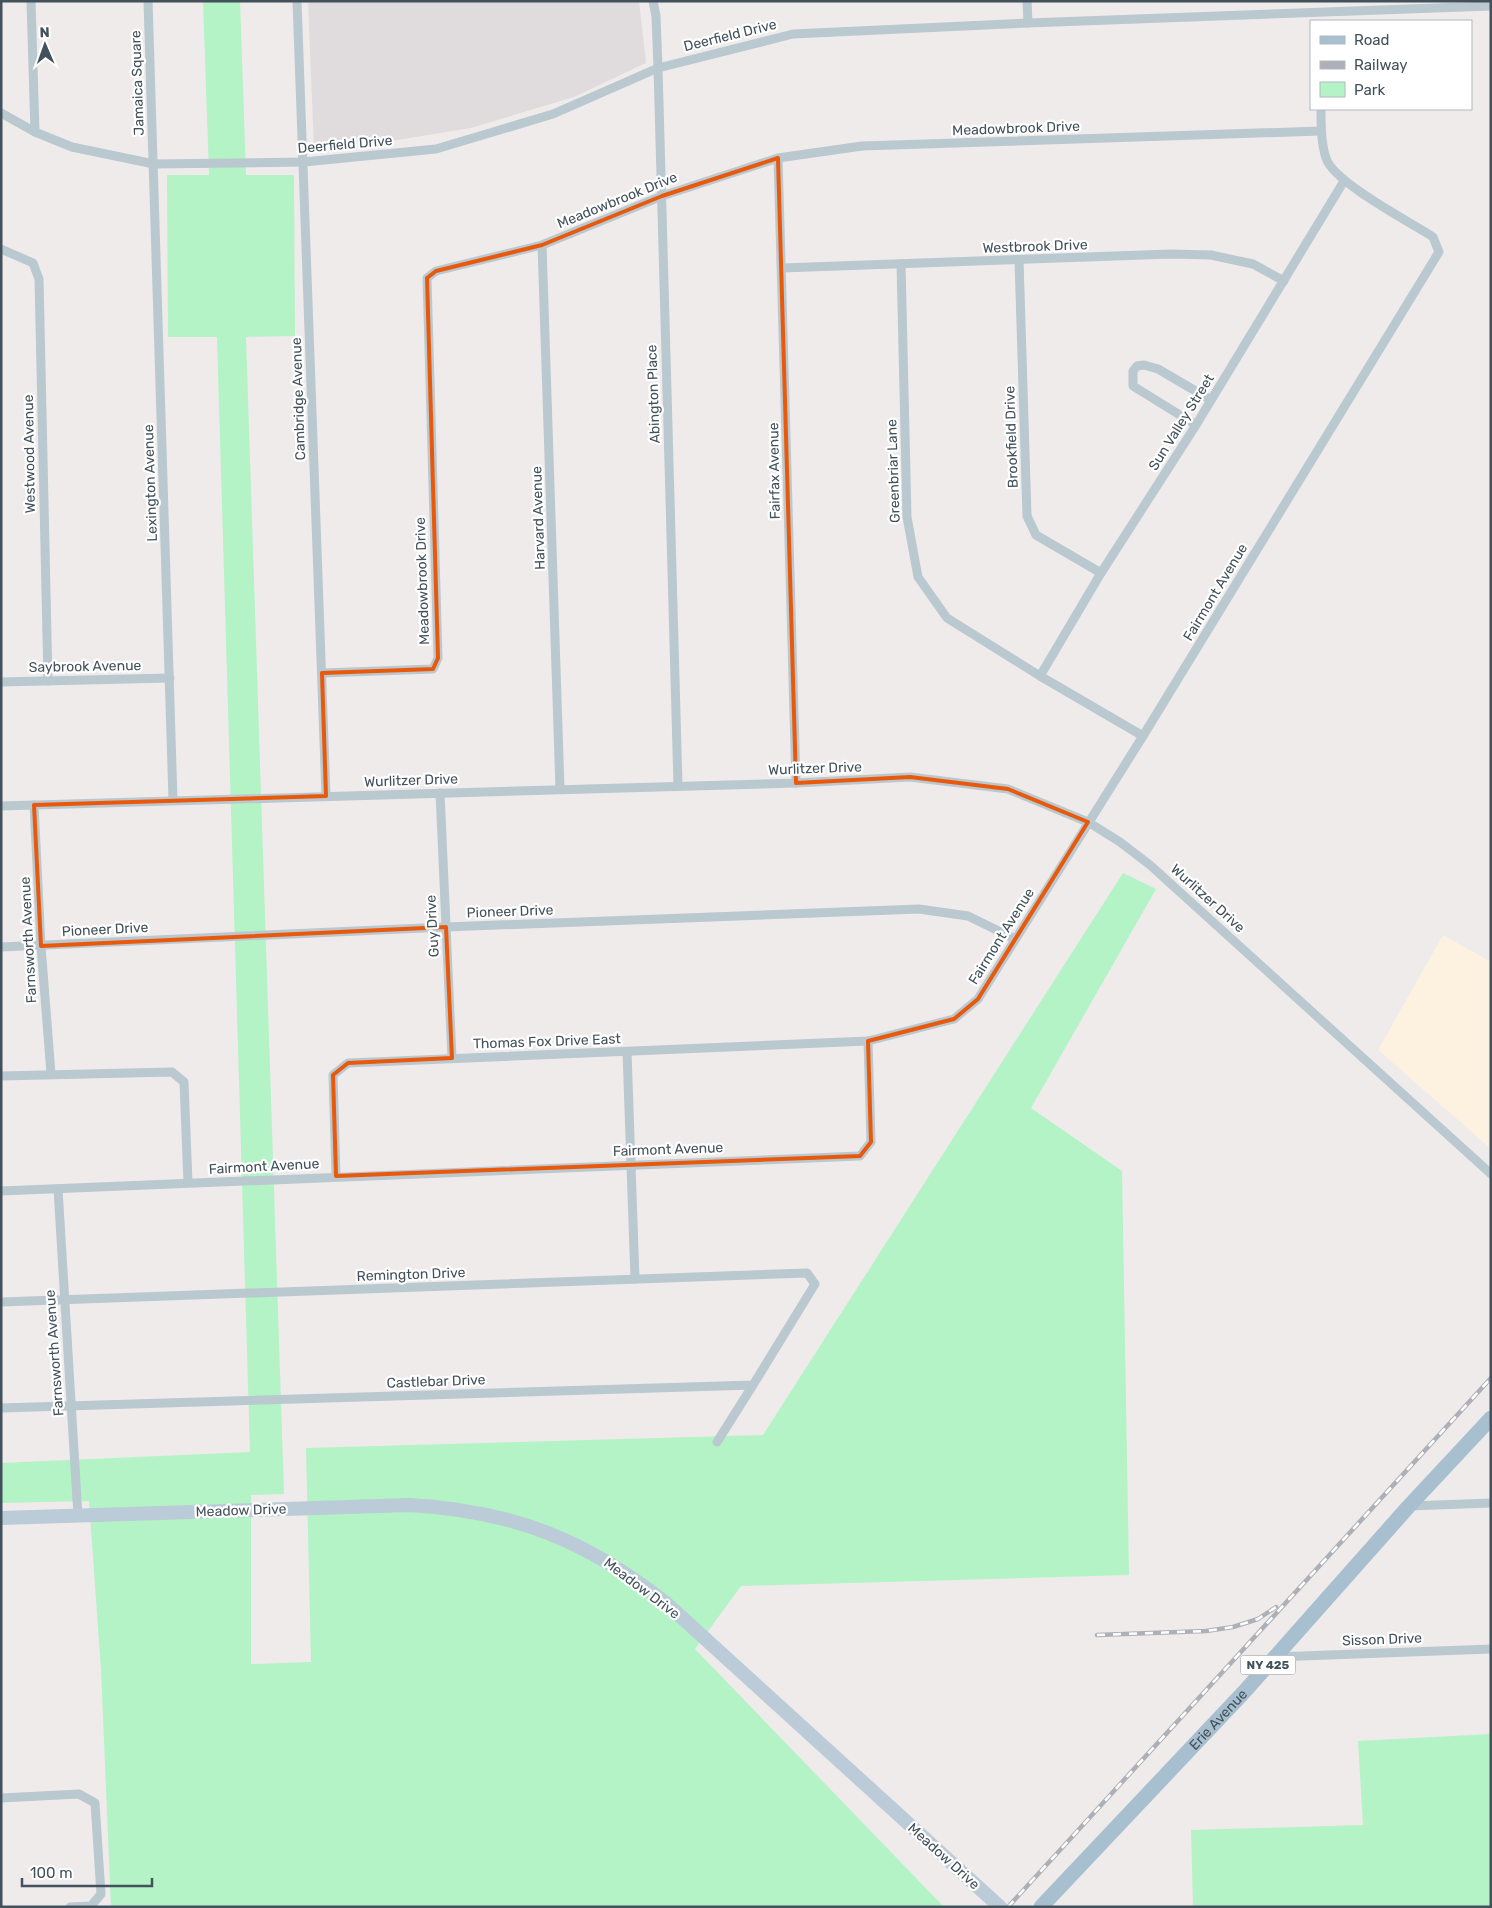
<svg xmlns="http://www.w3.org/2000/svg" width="1492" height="1908" viewBox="0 0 1492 1908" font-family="Rubik,sans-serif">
<rect width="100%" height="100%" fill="#efebeb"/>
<polygon fill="#fdf2e0" points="1443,935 1491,962 1491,1149 1378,1050"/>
<polygon fill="#e0dcdd" points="308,1 639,1 646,63 574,97 471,128 391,141 314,149"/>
<g fill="#b3f3c6">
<polygon points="203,1 240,1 246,175 294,175 295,336 246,337 284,1494 251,1495 251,1664 311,1662 306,1448 763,1435 1123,873 1156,889 1031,1108 1122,1171 1129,1575 741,1586 695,1649 944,1907 111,1907 101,1670 89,1501 1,1503 1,1463 250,1452 217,337 168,337 167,175 209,175"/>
<polygon points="1491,1734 1491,1907 1193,1907 1191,1830 1363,1825 1358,1741"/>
</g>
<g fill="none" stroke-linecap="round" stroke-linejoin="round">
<g stroke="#bac8d0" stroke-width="9">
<polyline points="31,1 35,132"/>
<polyline points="148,1 173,800"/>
<polyline points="297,1 326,796"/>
<polyline points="653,1 656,16 658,68 678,786"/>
<polyline points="1027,1 1028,23"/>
<polyline points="1,113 35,132 72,147 154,164 304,162 436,149 553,114 658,68 793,34 1028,23 1491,6"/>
<polyline points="778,158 796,783"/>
<polyline points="542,245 560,789"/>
<polyline points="1,249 33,263 39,279 48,681"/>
<polyline points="1019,260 1027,516 1036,535 1101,573"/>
<polyline points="901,264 907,517 918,577 947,618 1040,676 1143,736"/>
<polyline points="782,268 1171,254 1211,255 1253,264 1284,281"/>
<polyline points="1196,425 1133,386 1133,371 1137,366 1144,365 1158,369 1211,400"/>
<polyline points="322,673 433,669 438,658 427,278 436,271 542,245 662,196 778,158 862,146 1321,131"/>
<polyline points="1040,676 1101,573 1196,425 1344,181"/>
<polyline points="1,682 170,678"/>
<polyline points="440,793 452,1058"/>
<polyline points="34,805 41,946 51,1074"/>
<polyline points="1,806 796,783 910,777 1008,789 1088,822 1120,842 1150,865 1491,1174"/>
<polyline points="1,947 446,927 919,909 968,916 1015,939"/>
<polyline points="627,1052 635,1279"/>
<polyline points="1,1076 172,1072 184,1082 188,1183"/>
<path d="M336,1176L333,1075L348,1063L868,1041L954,1019L978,999L1143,736L1439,252L1433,237C1410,222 1333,182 1326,158C1321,143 1321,125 1321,109"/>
<polyline points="58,1189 78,1516"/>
<polyline points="1,1191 860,1156 871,1142 868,1041"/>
<polyline points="1,1302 807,1273 815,1284 753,1385 1,1408"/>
<polyline points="717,1442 753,1385"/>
<polyline points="1409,1506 1491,1503"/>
<polyline points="1275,1657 1491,1649"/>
<polyline points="1,1798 79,1794 95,1803 101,1894 91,1906 70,1907"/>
</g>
<path stroke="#bbcbd7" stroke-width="14" d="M1,1518L410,1505C513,1511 587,1540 667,1604L1000,1907"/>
<path stroke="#a7bfce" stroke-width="15" id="s1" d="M1041,1907L1244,1692L1409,1506L1491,1418"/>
<defs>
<g id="rail">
<polyline points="1097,1635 1206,1631 1233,1627 1258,1619 1276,1607"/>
<polyline points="1008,1907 1491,1378"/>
</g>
</defs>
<use href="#rail" stroke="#adb1b7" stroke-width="4.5"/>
<use href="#rail" stroke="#fff" stroke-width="2.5" stroke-dasharray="8" stroke-linecap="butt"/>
</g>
<path fill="none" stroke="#e8590c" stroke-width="4" stroke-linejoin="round" d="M778,158L796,783L910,777L1008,789L1088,822L978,999L954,1019L868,1041L871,1142L860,1156L336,1176L333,1075L348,1063L452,1058L446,927L41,946L34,805L326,796L322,673L433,669L438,658L427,278L436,271L542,245L662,196Z"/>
<g text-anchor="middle" stroke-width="4.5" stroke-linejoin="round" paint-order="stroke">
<rect fill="#fff" stroke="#7b858c" stroke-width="1" x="1240.5" y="1655.5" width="55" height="19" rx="4"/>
<g font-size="12" font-weight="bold" fill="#42515b">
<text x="1268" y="1669">NY 425</text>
</g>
<g font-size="14" fill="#42515b" stroke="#fff">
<text transform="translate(730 35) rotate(-14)" y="5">Deerfield Drive</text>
<text transform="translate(137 83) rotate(-92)" y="5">Jamaica Square</text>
<text transform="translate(1016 128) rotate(-2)" y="5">Meadowbrook Drive</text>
<text transform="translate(345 144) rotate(-5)" y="5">Deerfield Drive</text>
<text transform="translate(617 200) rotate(-22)" y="5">Meadowbrook Drive</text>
<text transform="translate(1035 246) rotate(-2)" y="5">Westbrook Drive</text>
<text transform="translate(653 394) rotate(-92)" y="5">Abington Place</text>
<text transform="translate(298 399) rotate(-92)" y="5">Cambridge Avenue</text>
<text transform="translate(1181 422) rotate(-58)" y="5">Sun Valley Street</text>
<text transform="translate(1011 437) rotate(-92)" y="5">Brookfield Drive</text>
<text transform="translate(29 454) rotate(-91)" y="5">Westwood Avenue</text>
<text transform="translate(774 471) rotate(-91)" y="5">Fairfax Avenue</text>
<text transform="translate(893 471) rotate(-92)" y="5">Greenbriar Lane</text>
<text transform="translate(150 483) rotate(-92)" y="5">Lexington Avenue</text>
<text transform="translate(538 518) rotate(-92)" y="5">Harvard Avenue</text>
<text transform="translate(422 581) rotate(-92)" y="5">Meadowbrook Drive</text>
<text transform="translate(1215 592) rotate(-59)" y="5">Fairmont Avenue</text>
<text transform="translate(85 666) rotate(-1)" y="5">Saybrook Avenue</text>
<text transform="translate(815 768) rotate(-2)" y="5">Wurlitzer Drive</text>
<text transform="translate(411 780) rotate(-2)" y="5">Wurlitzer Drive</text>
<text transform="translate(1208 898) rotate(42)" y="5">Wurlitzer Drive</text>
<text transform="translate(510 911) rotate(-2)" y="5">Pioneer Drive</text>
<text transform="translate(432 926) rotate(-93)" y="5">Guy Drive</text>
<text transform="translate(105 929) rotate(-3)" y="5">Pioneer Drive</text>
<text transform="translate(1001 936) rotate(-58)" y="5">Fairmont Avenue</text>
<text transform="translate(28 940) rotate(-93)" y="5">Farnsworth Avenue</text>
<text transform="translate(547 1041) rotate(-2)" y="5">Thomas Fox Drive East</text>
<text transform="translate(668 1149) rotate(-2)" y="5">Fairmont Avenue</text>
<text transform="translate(264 1166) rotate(-3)" y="5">Fairmont Avenue</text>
<text transform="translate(411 1274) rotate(-2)" y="5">Remington Drive</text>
<text transform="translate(54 1353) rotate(-94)" y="5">Farnsworth Avenue</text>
<text transform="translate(436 1381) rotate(-2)" y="5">Castlebar Drive</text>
<text transform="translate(241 1510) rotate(-2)" y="5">Meadow Drive</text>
<text transform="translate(642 1588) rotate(37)" y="5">Meadow Drive</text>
<text transform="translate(1382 1639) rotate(-2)" y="5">Sisson Drive</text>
<text dy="5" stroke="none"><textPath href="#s1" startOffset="258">Erie Avenue</textPath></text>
<text transform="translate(944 1856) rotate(42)" y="5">Meadow Drive</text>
</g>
</g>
<rect width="1492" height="1908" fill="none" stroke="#42515b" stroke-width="5"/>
<rect x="1310" y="20" width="162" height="90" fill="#ffffff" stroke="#b3b9bd"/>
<rect x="1320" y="36" width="25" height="8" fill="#a7bfce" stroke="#b3b9bd"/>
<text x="1354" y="45" font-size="15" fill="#42515b">Road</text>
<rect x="1320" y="61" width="25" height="8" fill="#adb1b7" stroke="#b3b9bd"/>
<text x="1354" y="70" font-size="15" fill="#42515b">Railway</text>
<rect x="1320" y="82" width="25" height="15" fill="#b3f3c6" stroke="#b3b9bd"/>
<text x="1354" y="95" font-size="15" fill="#42515b">Park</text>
<g transform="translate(45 45) rotate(358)" stroke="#ffffff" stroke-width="4" paint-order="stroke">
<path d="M0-4L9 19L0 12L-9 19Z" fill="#42515b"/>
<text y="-8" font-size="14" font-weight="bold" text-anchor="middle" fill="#42515b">N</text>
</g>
<path d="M22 1878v8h130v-8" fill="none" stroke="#42515b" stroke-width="2.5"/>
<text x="30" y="1878" font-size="15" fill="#42515b" stroke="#ffffff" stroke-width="4" paint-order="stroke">100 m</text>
</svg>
